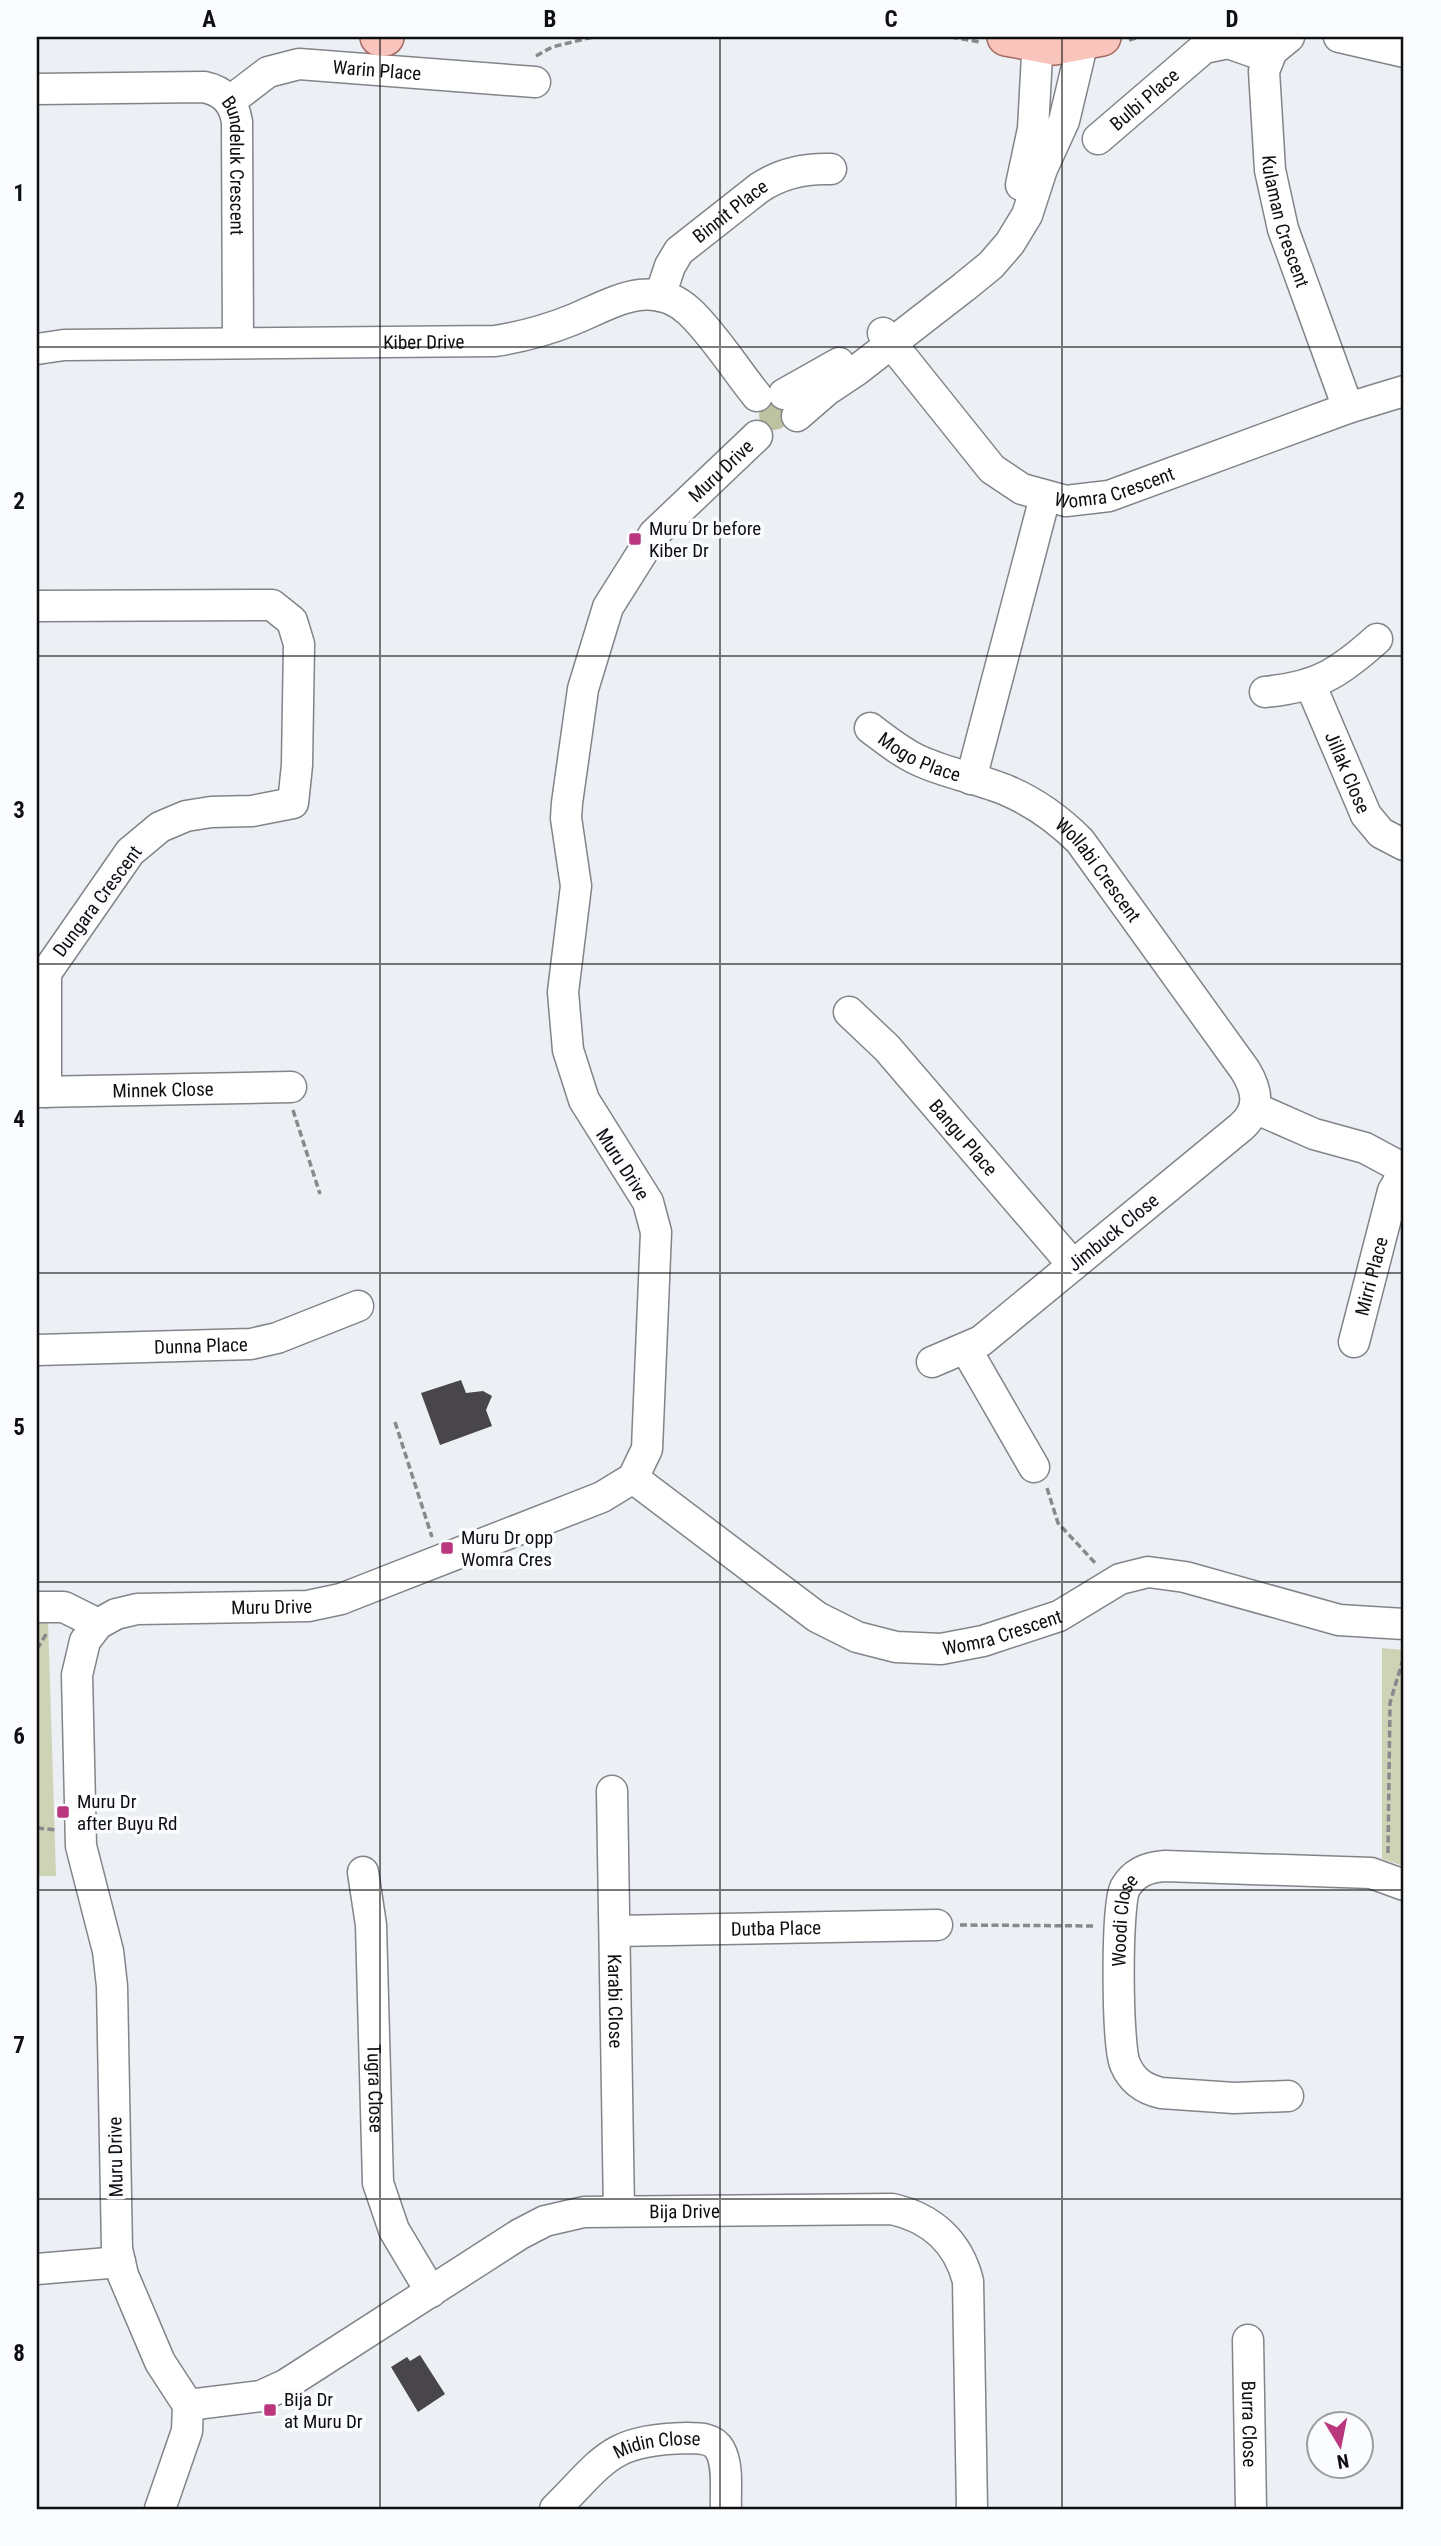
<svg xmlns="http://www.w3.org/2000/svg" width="1441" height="2546" viewBox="0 0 1441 2546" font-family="'Roboto Condensed',sans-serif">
<rect width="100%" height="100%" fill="#eceff4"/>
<g fill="#ced3b6">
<polygon points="48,1619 56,1876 37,1876 37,1620"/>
<polygon points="1382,1648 1404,1650 1404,1866 1382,1859"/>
</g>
<circle fill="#bdc3a1" cx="774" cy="415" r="15"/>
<g fill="#48464b">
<polygon points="461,1380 466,1393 483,1391 492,1396 486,1410 492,1426 440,1445 421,1393"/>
<polygon points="420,2355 445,2394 418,2412 391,2367 407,2357 410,2361"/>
</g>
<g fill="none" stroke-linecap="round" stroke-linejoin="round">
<defs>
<g id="minor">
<path id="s1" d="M1289,37L1272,51L1264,71L1270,170L1283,229L1348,408"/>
<polyline points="1339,37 1404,52"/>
<path id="s2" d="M37,89L204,87C223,91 234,102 237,122L238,343"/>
<path id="s3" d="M230,101L268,72L299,64L535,82"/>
<path id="s4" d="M1098,139L1204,48L1228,43L1268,57"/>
<polyline points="1021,185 1033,129 1038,37"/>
<path id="s5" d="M660,296L670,266L679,251L759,188C781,173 804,168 831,169"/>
<path id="s6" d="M883,333L992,469L1022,489L1066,501L1109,496L1348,408L1404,391"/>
<path id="s7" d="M37,349L64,345L495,341C521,337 547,330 572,320C611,304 652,276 690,312C715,336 735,369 757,396"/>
<polyline points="784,394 839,363"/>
<polyline points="797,416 827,390 857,370 964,287 991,265 1010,243 1027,215 1042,169 1064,121 1084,37"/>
<polyline points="37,606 272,605 292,621 299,644 297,765 293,803 252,811 211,812 186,816 160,827 130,852 46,973 46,1092"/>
<path id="s8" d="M1311,686L1366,815L1381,833L1404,845"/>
<path d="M1265,692C1317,687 1338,674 1377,639"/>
<path id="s9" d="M870,728C886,740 902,753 920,761C949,774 980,779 1008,791C1036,803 1059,820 1080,841L1245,1070C1258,1091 1261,1109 1241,1127L981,1341L932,1362"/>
<polyline points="971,779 1045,497"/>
<path id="s10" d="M849,1012L887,1048L1073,1265"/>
<path id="s11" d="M37,1092L291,1087"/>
<polyline points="1255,1108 1314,1134 1365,1148 1404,1169"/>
<path id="s12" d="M1354,1342L1393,1191L1404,1172"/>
<polyline points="966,1349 1034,1467"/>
<path id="s13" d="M37,1350L251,1344L277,1338L358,1306"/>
<path id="s14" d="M633,1478L817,1617L857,1637L896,1647L941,1649L983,1641L1059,1616L1120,1579L1148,1572L1185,1577L1339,1620L1404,1624"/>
<polyline points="37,1607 64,1607 98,1624"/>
<path id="s15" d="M612,1791L619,2211"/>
<path id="s16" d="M363,1872L371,1925L378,2183L394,2230L431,2292"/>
<path id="s17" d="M615,1931L937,1925"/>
<path id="s18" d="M1288,2096L1234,2098L1161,2093C1144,2089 1132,2081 1125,2064C1117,2045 1116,1907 1125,1888C1134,1872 1148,1867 1165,1866L1371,1873L1404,1885"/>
<polyline points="37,2269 120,2262"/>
<path id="s19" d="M1248,2340L1251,2509"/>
<path id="s20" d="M188,2405L261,2396L285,2385L520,2234L545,2221L584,2212L892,2209C932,2218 958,2242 968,2281L972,2509"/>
<path id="s21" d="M160,2509L187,2431L188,2405L160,2362L123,2275L117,2249L112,1986L108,1951L81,1846L77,1675L85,1641L98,1624L116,1614L137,1609L308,1606L341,1599L602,1497L633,1478L647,1449L656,1232L648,1202L584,1100L568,1050L563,992L576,886L566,818L567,803L583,689L608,607L654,534L757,436"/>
<path id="s22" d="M555,2509C606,2458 610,2440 687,2438C699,2438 714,2438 720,2450C729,2466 725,2492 726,2509"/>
</g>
<g id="major">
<polyline points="379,37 385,37"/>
<polyline points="1006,37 1054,46 1102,37"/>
</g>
</defs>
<use href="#minor" stroke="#818488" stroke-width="33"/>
<use href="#major" stroke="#a46b62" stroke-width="40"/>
<g stroke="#87898d" stroke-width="3.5" stroke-dasharray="7 3.5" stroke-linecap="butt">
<polyline points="951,37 980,42"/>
<polyline points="1129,40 1140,37"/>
<polyline points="536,56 552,47 593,37"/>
<polyline points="293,1110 320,1194"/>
<polyline points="395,1422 432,1537"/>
<polyline points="1047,1488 1058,1523 1097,1565"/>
<polyline points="37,1649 48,1631"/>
<polyline points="37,1828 57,1830"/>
<polyline points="1388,1853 1390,1703 1404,1656"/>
<polyline points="960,1925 1096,1926"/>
</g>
<use href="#minor" stroke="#fff" stroke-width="30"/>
<use href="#major" stroke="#f8c4bb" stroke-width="37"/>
</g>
<path fill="none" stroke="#0e0f11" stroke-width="2" stroke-opacity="0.55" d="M380,37V2509M720,37V2509M1062,37V2509M37,347H1404M37,656H1404M37,964H1404M37,1273H1404M37,1582H1404M37,1890H1404M37,2199H1404"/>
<g fill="#ba377d" stroke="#fbfcfe" stroke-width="2.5">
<rect x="628" y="532" width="14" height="14" rx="3.5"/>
<rect x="440" y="1541" width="14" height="14" rx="3.5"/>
<rect x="56" y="1805" width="14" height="14" rx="3.5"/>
<rect x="263" y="2403" width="14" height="14" rx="3.5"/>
</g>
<g text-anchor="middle" stroke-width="7" stroke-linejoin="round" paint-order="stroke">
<g font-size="19" fill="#0e0f11" stroke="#fbfcfe">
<text dy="7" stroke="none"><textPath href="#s3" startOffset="158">Warin Place</textPath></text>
<text dy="7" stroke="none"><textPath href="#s4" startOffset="61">Bulbi Place</textPath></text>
<text dy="7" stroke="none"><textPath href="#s2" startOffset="262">Bundeluk Crescent</textPath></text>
<text dy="7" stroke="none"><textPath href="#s5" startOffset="114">Binnit Place</textPath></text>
<text dy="7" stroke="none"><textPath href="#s1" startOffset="196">Kulaman Crescent</textPath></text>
<text dy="7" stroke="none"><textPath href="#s7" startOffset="387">Kiber Drive</textPath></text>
<text dy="7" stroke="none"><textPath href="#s21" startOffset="2560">Muru Drive</textPath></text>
<text dy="7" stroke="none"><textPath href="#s6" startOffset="306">Womra Crescent</textPath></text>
<text dy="7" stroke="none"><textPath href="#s9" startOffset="58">Mogo Place</textPath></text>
<text dy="7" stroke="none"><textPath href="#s8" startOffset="94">Jillak Close</textPath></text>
<text dy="7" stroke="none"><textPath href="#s9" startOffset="275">Wollabi Crescent</textPath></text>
<text transform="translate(97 901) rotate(-53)" y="7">Dungara Crescent</text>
<text dy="7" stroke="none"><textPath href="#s11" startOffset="126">Minnek Close</textPath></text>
<text dy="7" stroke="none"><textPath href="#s10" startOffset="170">Bangu Place</textPath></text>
<text transform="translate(623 1164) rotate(57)" y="7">Muru Drive</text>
<text transform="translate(1113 1232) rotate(-39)" y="7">Jimbuck Close</text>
<text dy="7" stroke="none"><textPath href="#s12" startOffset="68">Mirri Place</textPath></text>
<text dy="7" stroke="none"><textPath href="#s13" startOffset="164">Dunna Place</textPath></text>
<text dy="7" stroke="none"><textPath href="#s21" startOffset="1092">Muru Drive</textPath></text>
<text dy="7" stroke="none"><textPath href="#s14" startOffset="424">Womra Crescent</textPath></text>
<text dy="7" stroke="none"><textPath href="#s18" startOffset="320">Woodi Close</textPath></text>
<text dy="7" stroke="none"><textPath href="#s17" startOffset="161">Dutba Place</textPath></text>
<text dy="7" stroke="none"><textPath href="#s15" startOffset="210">Karabi Close</textPath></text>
<text dy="7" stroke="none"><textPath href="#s16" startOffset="217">Tugra Close</textPath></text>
<text transform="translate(115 2157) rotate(-91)" y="7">Muru Drive</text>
<text dy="7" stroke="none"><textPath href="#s20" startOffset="548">Bija Drive</textPath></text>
<text dy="7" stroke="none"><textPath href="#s19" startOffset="84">Burra Close</textPath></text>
<text dy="7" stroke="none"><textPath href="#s22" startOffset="126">Midin Close</textPath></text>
</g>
<g font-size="19" fill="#0e0f11" stroke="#fbfcfe" text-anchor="start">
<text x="649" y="535">Muru Dr before<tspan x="649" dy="22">Kiber Dr</tspan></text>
<text x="461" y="1544">Muru Dr opp<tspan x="461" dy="22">Womra Cres</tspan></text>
<text x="77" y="1808">Muru Dr<tspan x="77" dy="22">after Buyu Rd</tspan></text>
<text x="284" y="2406">Bija Dr<tspan x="284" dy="22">at Muru Dr</tspan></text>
</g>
</g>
<rect width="1441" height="2546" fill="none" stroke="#fbfcfe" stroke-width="77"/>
<g transform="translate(1340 2445) rotate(170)"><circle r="33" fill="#fbfcfe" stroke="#9c9d9f" stroke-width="2"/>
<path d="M0-5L12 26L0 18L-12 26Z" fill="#ba377d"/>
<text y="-10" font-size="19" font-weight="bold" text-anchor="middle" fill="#0e0f11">N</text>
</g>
<rect x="38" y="38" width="1364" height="2470" fill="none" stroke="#0e0f11" stroke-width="2.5"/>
<g font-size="23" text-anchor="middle" font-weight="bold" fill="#0e0f11">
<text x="209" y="27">A</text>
<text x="550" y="27">B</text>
<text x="891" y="27">C</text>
<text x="1232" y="27">D</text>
<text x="19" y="201">1</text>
<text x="19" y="509">2</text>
<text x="19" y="818">3</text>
<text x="19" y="1127">4</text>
<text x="19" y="1435">5</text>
<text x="19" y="1744">6</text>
<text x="19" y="2053">7</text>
<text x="19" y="2361">8</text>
</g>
</svg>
